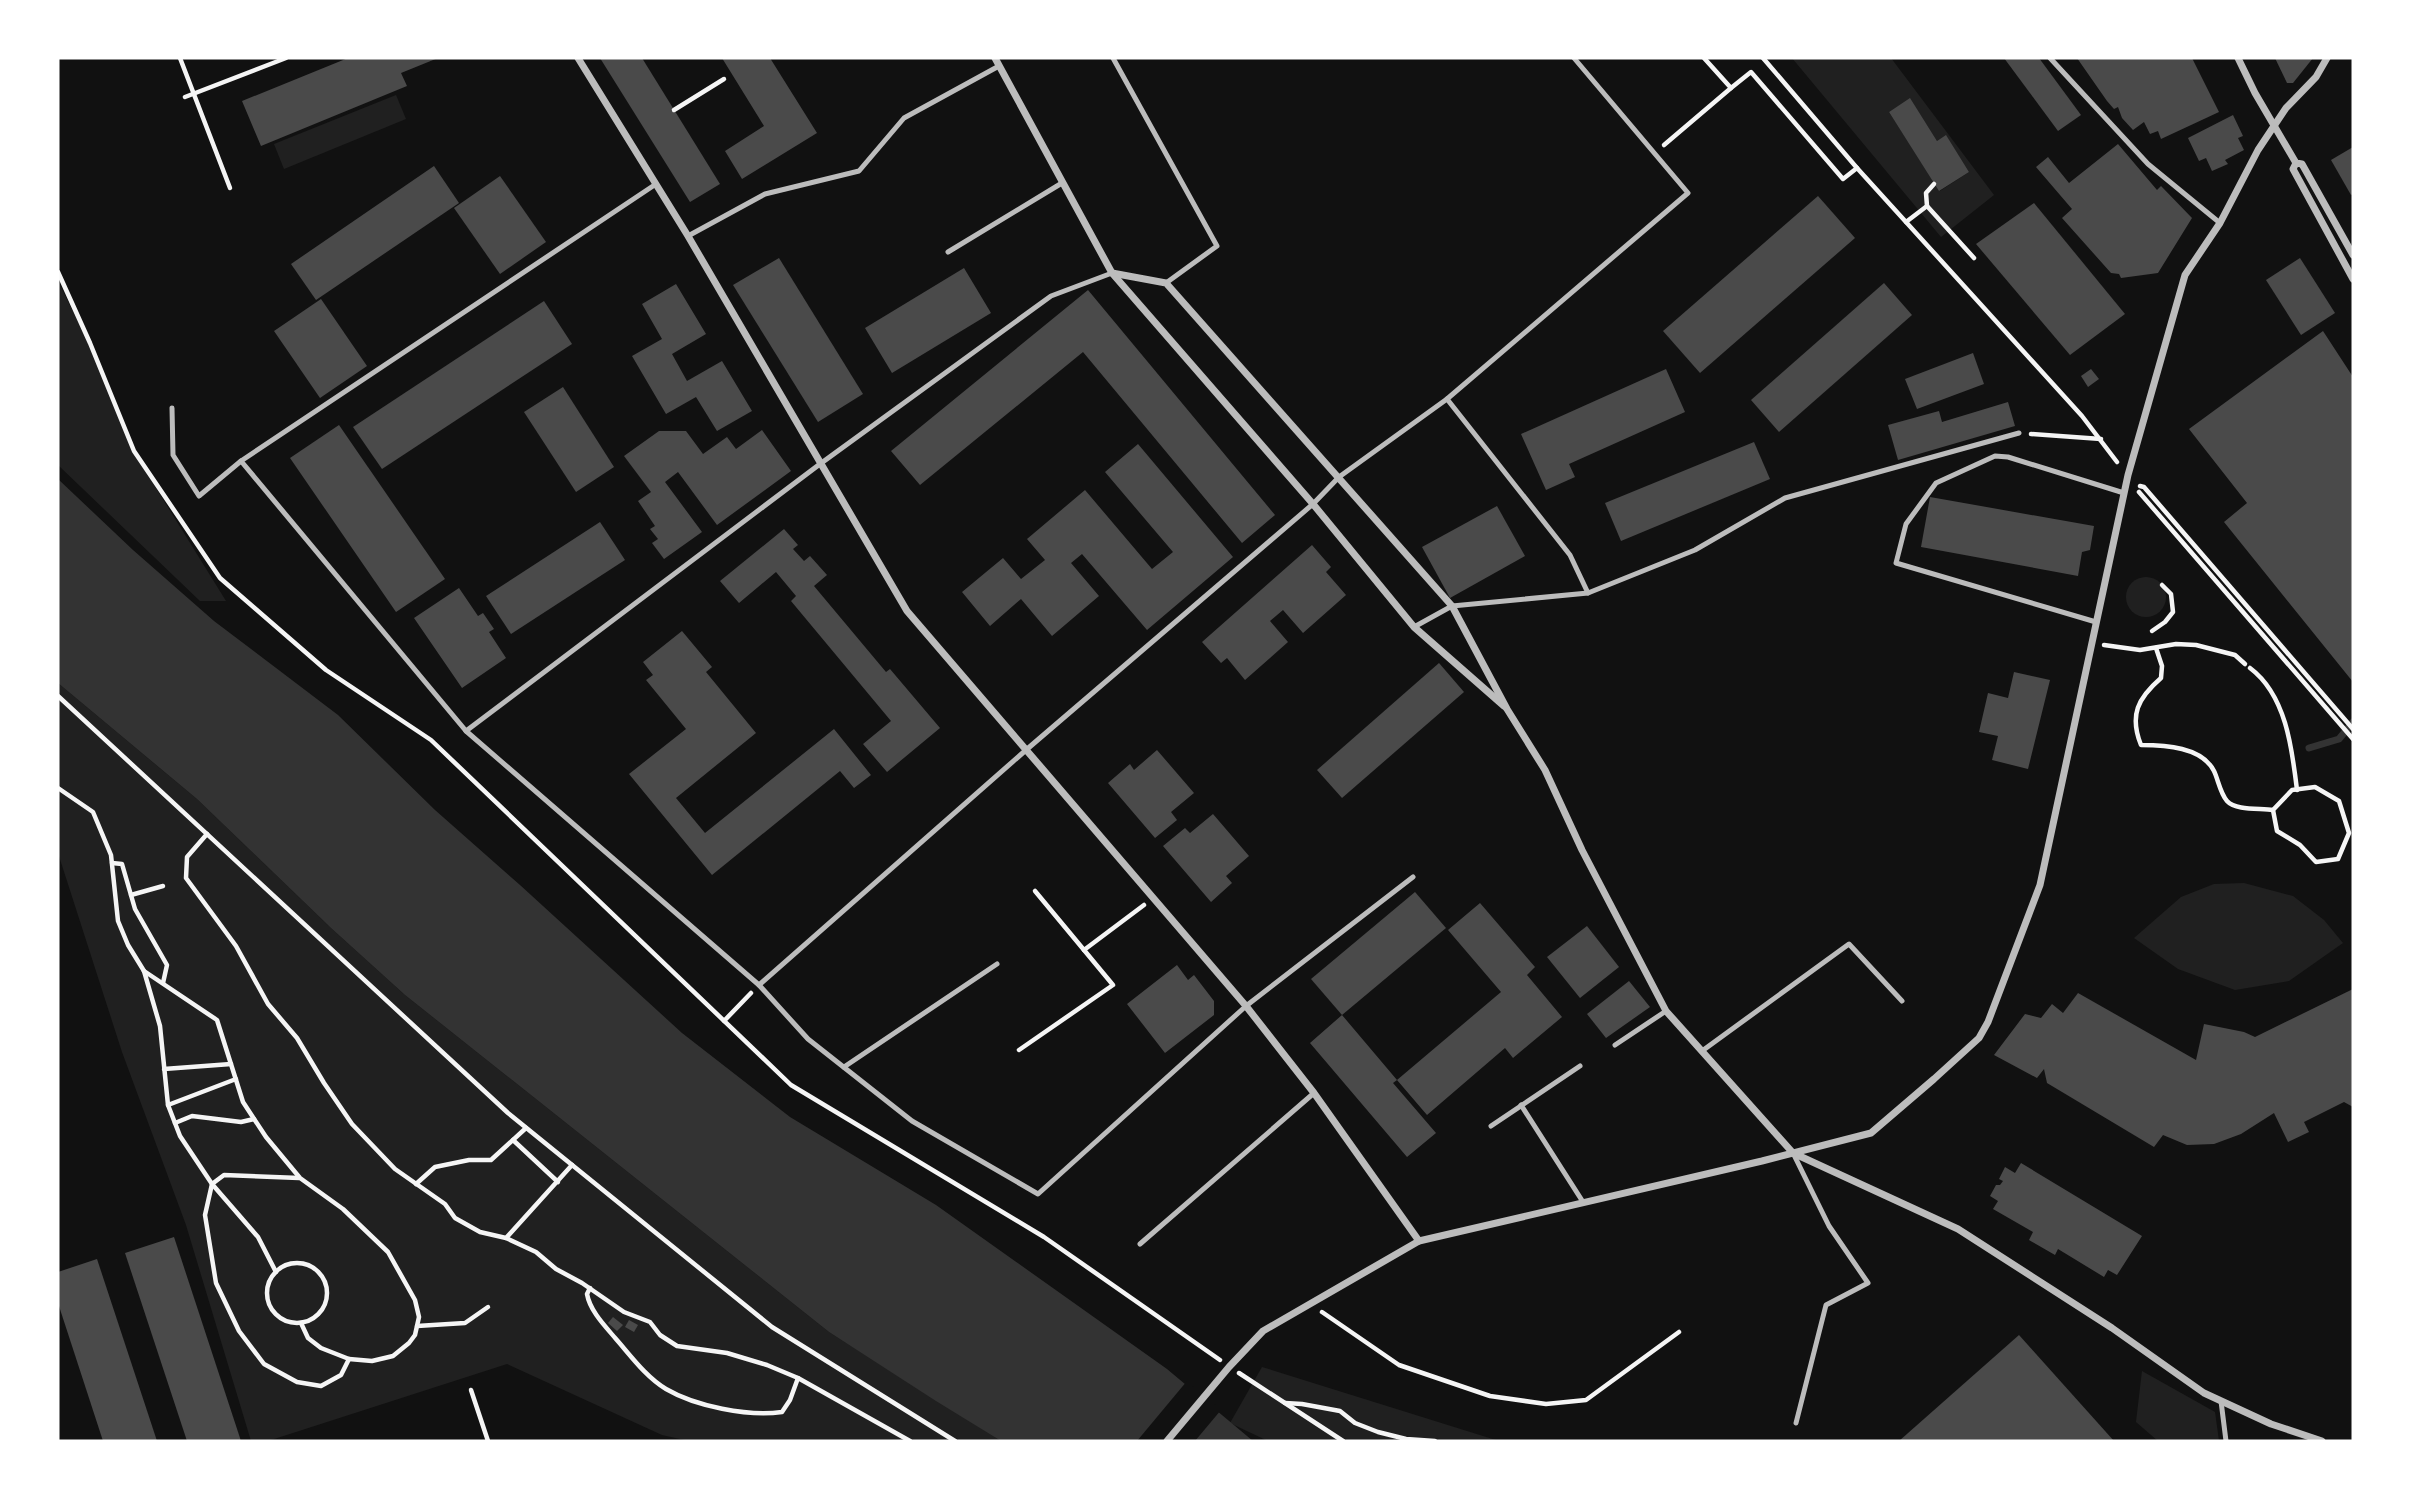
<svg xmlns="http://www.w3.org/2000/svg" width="2411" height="1499" viewBox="0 0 2411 1499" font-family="'PT Sans',sans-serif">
<rect width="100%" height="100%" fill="#111"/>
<g fill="#202020" fill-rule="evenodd">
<path d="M1792,58H1891L1994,195L1941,237ZM1910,99L1937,141L1946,136L1969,172L1940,191L1889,112Z"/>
<polygon points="396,95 406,119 284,169 274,144"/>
<polygon points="58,281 89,344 133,451 226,601 200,601 58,465"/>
<circle cx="2146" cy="597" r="20"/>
<polygon points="58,683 197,799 331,928 405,995 829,1332 1001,1441 689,1441 662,1435 507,1364 268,1441 251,1441 186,1225 122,1052 58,853"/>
<polygon points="2244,883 2293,896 2324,920 2343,943 2289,981 2235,990 2178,969 2134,938 2181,897 2214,884"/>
<polygon points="1262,1367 1499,1441 1268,1441 1230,1423"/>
<polygon points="2142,1371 2215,1412 2219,1441 2158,1441 2136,1422"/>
</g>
<polygon fill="#333" points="58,479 133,550 214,621 338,715 435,810 520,885 682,1033 790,1117 936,1205 1167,1369 1253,1441 1001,1441 936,1401 829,1332 405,995 331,928 197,799 58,683"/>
<polygon fill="#111" points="1187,1381 1221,1410 1195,1441 1137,1441"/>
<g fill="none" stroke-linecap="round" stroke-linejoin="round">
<polyline stroke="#333" stroke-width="7" points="2309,748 2339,739 2353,722"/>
</g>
<g fill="#4a4a4a">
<polygon points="348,58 438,58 401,73 407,86 261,146 242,101"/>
<polygon points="600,58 642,58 720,184 690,202"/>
<polygon points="722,58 770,58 817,133 742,179 725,151 764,126"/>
<polygon points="2004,58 2039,58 2081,115 2058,131"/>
<polygon points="2077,58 2192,58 2219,112 2161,139 2158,131 2150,134 2144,122 2133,130 2122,118 2118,107 2114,109 2107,101"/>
<polygon points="2275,58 2313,58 2293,83 2287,83"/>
<polygon points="1910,98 1937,141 1946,135 1969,172 1939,191 1889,112"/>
<polygon points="2233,115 2243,136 2238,138 2244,150 2225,160 2228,164 2212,171 2206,158 2199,161 2188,138"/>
<polygon points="2118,144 2157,190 2161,186 2192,218 2158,273 2121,278 2119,274 2111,273 2062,218 2072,209 2036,167 2048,157 2069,183"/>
<polygon points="2353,147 2353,194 2351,195 2331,160"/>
<polygon points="434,166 459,203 316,300 291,264"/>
<polygon points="500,176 546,242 500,274 454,208"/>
<polygon points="1818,196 1855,238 1700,373 1663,331"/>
<polygon points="2034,203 2125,314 2070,355 1976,244"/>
<polygon points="779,258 863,394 818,422 733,285"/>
<polygon points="2300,258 2335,313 2301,335 2266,280"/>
<polygon points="964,268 991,313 892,373 865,328"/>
<polygon points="1884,283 1912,315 1779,432 1751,400"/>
<polygon points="676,284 706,334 672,354 687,381 722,361 752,411 717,431 696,397 666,414 632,356 662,339 642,304"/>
<polygon points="1088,290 1275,515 1242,543 1083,352 920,485 891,451"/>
<polygon points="321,299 367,366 320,398 274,331"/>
<polygon points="544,301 572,344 382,469 353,427"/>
<polygon points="2323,331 2353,377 2353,682 2224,522 2247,503 2189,429"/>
<polygon points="1973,353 1984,384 1917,409 1905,379"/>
<polygon points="1666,369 1685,412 1569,464 1575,477 1546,490 1521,434"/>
<polygon points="2091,369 2099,379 2088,387 2081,376"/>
<polygon points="563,387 614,467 576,492 524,412"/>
<polygon points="2008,402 2015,426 1898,460 1888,425 1939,411 1942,422"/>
<polygon points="339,425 445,579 396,612 290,458"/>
<polygon points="762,430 791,471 717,525 678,472 665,482 702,532 664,559 652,543 658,539 650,529 655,526 638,501 651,492 624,456 659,431 686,431 703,454 727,437 736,449"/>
<polygon points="1754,442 1770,479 1621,541 1605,503"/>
<polygon points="1138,444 1233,557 1147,630 1082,554 1071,563 1099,596 1052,636 1021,599 990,626 962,592 1003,558 1021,579 1045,560 1027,539 1085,490 1152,569 1173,552 1105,472"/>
<polygon points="1930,497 2094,526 2090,550 2082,552 2078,576 1921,547"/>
<polygon points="1497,506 1525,556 1450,598 1422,547"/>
<polygon points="600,522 625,560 511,634 486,596"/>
<polygon points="784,529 798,545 793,549 804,561 810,556 827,575 814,586 886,672 890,669 940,728 887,772 863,744 891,721 791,601 796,596 776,572 739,603 720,581"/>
<polygon points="1312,545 1331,567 1326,572 1346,595 1303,633 1283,610 1270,621 1288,642 1245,680 1227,658 1221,663 1202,642"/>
<polygon points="459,588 478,616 483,613 494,629 489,632 506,658 462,688 414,618"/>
<polygon points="682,631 712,667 706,672 756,733 676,798 705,833 834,729 871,775 854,788 840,771 712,875 629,774 686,729 646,680 653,675 643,662"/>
<polygon points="1439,663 1464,692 1342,798 1317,770"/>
<polygon points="2014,672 2050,680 2028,769 1992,760 1998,736 1979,732 1988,693 2008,698"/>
<polygon points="1157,750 1194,793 1171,812 1177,820 1155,838 1108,783 1130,764 1134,770"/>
<polygon points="1213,814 1249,856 1226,876 1232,883 1211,902 1163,846 1185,828 1190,833"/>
<polygon points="1415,892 1446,928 1342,1015 1311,979"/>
<polygon points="1480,903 1535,967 1527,975 1562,1017 1513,1058 1505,1048 1427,1115 1397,1080 1501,992 1448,930"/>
<polygon points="1587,926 1619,967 1580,998 1547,957"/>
<polygon points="1177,965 1188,980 1194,975 1214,1001 1214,1015 1165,1053 1127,1004"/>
<polygon points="1629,981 1650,1007 1606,1038 1587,1014"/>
<polygon points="2353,989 2353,1107 2344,1102 2304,1122 2309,1132 2288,1142 2274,1113 2241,1134 2214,1144 2187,1145 2163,1135 2154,1147 2047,1083 2044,1069 2037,1078 1994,1055 2025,1014 2041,1018 2052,1004 2063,1013 2078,993 2196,1060 2204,1024 2244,1032 2255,1037"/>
<polygon points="1342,1015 1397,1080 1393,1083 1436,1133 1407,1157 1310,1043"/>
<polygon points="2021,1163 2142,1236 2117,1275 2108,1270 2104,1277 2058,1249 2055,1255 2029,1240 2033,1232 1993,1209 1998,1201 1990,1196 1996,1185 2000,1185 2003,1181 1999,1179 2005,1167 2015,1173"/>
<polygon points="174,1237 241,1441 187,1441 125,1253"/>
<polygon points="97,1259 157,1441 103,1441 58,1303 58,1272"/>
<polygon points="613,1317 623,1325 617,1331 608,1323"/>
<polygon points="629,1320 638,1325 634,1332 625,1327"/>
<polygon points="2019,1335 2114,1441 1899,1441"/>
</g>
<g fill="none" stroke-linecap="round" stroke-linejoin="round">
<g stroke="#f5f5f5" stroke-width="4.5">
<polyline points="180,58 230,188"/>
<polyline points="1763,58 1857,168 2082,416 2117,462"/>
<polyline points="1731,88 1751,72 1843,179 1857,168"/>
<polyline points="185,97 286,58"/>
<polyline points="674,110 724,79"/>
<polyline points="1664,145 1731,88 1704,58"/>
<polyline points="1927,206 1974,258"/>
<polyline points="1906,222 1927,206 1926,193 1934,184"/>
<polyline points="58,272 90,343 134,451 220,578 326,670 431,740 791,1085 1044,1237 1220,1360"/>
<polyline points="2031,434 2101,439"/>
<polyline points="2140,486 2144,487 2353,729"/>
<polyline points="2139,492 2353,739"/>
<polyline points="2152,631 2165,622 2173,612 2171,594 2162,585"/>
<polyline points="2104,645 2140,650 2176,644 2196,645 2235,655 2245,664"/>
<path d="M2156,648L2162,666L2161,678C2138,698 2129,715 2141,745C2165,745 2202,747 2214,771C2218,779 2220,793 2227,801C2236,811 2260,808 2273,810"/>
<path d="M2250,668C2286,695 2292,748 2297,790"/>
<polyline points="58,696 508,1113 772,1327 955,1441"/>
<polygon points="2315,787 2339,801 2349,833 2338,859 2316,862 2300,845 2277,831 2273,810 2292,790"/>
<polyline points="58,788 93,812 111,855 118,921 128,945 144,971 160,1026 168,1105 180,1136 212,1184 258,1237 276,1272"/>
<polyline points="207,834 187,857 186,878 236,946 268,1004 297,1038 324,1083 352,1124 395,1169 445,1204 455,1218 480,1232 506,1238 572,1165"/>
<polyline points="112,863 122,864 135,909 167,965 163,983"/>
<polyline points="1035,891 1084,950"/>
<polyline points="131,895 163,886"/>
<polyline points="144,971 217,1020 243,1102 266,1137 300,1178 343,1209 388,1252 415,1300 419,1317 415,1335 409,1343 393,1356 372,1361 349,1359 321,1348 308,1338 301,1323"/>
<polyline points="724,1021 751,993"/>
<polyline points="1019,1050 1113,985 1084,950 1144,905"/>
<polyline points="164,1069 231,1064"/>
<polyline points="168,1105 236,1079"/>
<polyline points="175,1123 192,1116 241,1122 254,1119"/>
<polyline points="513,1140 558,1182"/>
<polyline points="299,1178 224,1175 212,1184 205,1215 216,1283 239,1331 264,1364 297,1382 321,1386 341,1375 349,1359"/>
<polyline points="416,1184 435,1167 469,1160 491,1160 526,1128"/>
<polyline points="506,1238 536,1252 556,1269 582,1283 624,1312 650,1322 660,1335 677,1346 727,1353 767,1365 798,1378 910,1441"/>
<circle cx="297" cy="1293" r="30"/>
<path d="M590,1288L587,1294C590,1311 605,1326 616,1339C631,1356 646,1377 666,1389C695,1406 748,1417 782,1412L790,1400L798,1378"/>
<polyline points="1322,1312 1399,1365 1490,1396 1546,1404 1586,1400 1679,1332"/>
<polyline points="417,1326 465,1323 488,1307"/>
<polyline points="1239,1373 1343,1441"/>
<polyline points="471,1390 488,1441"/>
<polyline points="1285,1403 1302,1404 1340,1411 1355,1423 1378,1432 1406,1439 1435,1441"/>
</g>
<g stroke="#bcbcbc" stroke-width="5">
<polyline points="1113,58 1217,246 1166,283"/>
<polyline points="2050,58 2148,164 2220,223"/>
<polyline points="656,184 241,461 466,731 759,985 808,1039 912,1121 1038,1194 1246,1006 1413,877"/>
<polyline points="688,236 765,194 859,171 904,118 999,66"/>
<polyline points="948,252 1062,183"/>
<polyline points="1447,399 1570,555 1588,593"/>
<polyline points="172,408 173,455 199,496 241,461"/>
<polyline points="2096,622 1896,563 1906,524 1936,483 1995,456 2008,457 2124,493"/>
<polyline points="1414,627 1452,606 1588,593 1695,550 1785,498 2019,433"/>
<polyline points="466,731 820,464 1051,296 1112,273"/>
<polyline points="759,985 1026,750 1313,504 1339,477 1447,399 1688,193 1574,58"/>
<polyline points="1615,1045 1666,1011"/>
<polyline points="1702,1051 1849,944 1902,1001"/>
<polyline points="844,1067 997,964"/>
<polyline points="1521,1105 1583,1202"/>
<polyline points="1491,1126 1580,1066"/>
<polyline points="1793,1153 1829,1226 1868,1283 1826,1305 1796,1423"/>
<polyline points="1140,1244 1314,1093"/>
<polyline points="2221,1401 2226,1441"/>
</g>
<g stroke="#bcbcbc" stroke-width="7">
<polyline points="578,58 688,236 907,611 1246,1006 1314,1093 1419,1241"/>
<polyline points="995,58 1112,273 1313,504 1414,627 1504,706"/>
<polyline points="2238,58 2255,93 2296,163 2302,164 2353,255"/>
<polyline points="2296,163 2293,169 2353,279"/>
<polyline points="1112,273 1166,283 1452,606 1507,709 1545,770 1582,850 1666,1011 1793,1153 1958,1229 2112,1328 2204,1393 2271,1424 2322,1441"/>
<polyline points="1167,1441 1229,1367 1263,1331 1419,1241 1762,1161 1871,1133 1934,1079 1979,1038 1988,1022 2040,885 2128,475 2185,275 2220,223 2258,150 2286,108 2316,77 2327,58"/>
</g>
</g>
<rect width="2411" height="1499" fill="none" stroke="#ffffff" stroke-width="119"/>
</svg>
